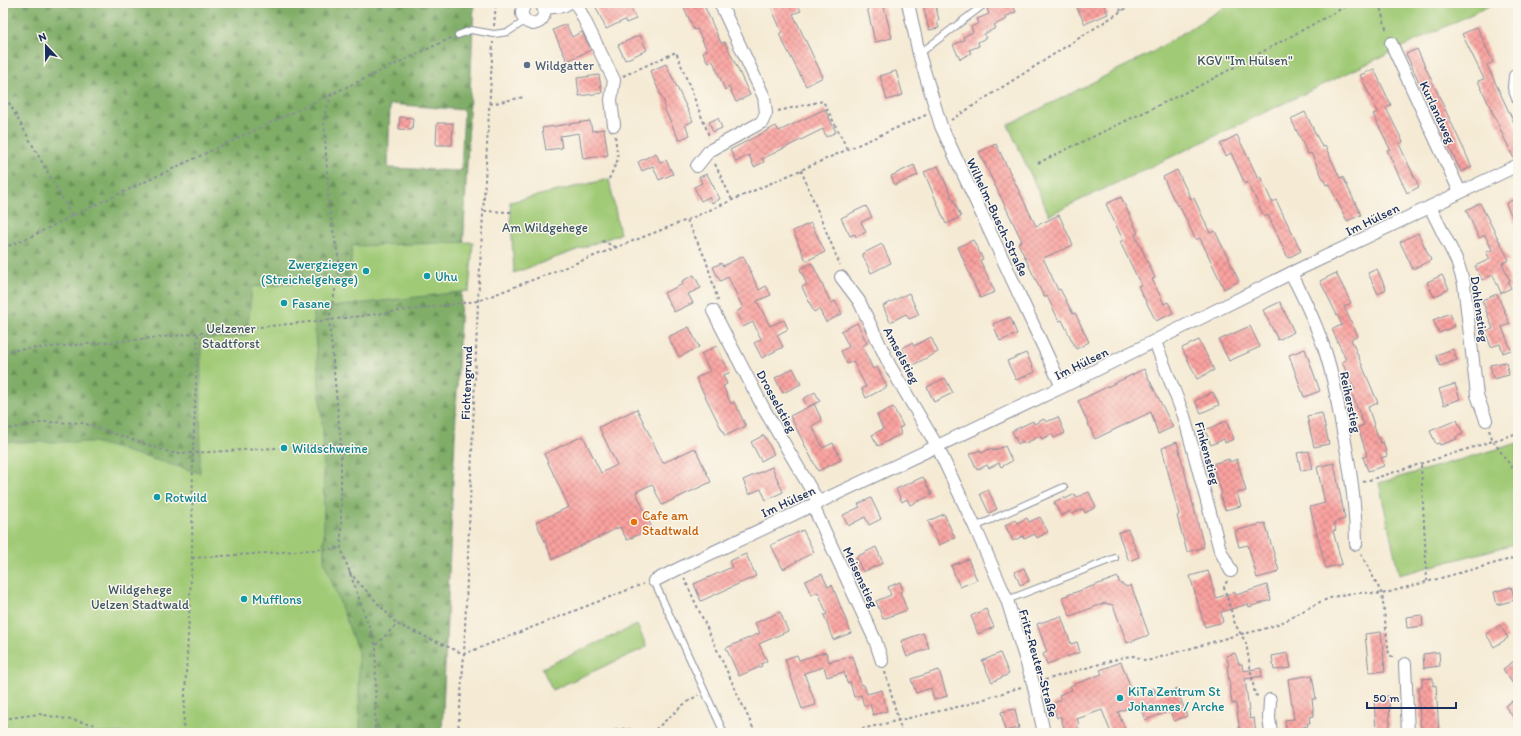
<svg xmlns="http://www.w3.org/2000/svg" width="1521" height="736" viewBox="0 0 1521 736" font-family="Itim,sans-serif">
<defs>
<pattern id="forest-firs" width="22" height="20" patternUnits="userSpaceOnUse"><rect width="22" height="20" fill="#80ae67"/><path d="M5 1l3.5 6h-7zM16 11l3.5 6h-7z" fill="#688e58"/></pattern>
<pattern id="building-cross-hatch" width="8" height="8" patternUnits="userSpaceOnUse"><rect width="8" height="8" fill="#faa29f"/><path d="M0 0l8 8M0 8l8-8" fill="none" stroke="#ca8485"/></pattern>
</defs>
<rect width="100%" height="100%" fill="#fbf7ec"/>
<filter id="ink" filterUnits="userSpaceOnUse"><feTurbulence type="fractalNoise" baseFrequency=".025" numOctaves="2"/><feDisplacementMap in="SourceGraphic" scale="8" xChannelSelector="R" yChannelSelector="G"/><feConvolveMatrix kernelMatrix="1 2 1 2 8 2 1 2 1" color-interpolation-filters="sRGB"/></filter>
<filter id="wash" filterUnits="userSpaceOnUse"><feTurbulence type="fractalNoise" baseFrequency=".012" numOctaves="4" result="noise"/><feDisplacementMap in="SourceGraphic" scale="16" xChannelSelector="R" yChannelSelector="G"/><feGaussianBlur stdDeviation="0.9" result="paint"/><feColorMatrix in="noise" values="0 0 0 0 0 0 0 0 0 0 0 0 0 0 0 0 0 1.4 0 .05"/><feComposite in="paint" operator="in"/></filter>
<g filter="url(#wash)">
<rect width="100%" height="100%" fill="#f5ebd5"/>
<path fill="url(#forest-firs)" stroke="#4e6e62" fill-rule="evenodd" d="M3,3H474L442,733H3ZM390,104L464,110L461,171L388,168Z"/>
<g fill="#a0ca76" stroke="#5e7c6a">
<polygon points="1231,3 1495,3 1049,215 1008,125 1151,53"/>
<polygon points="609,179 620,234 514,273 510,202"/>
<polygon points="473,242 469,291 313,309 323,435 324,561 358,652 360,733 3,733 3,442 94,442 200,473 201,339 247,336 252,287 350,280 352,246"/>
<polygon points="1518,443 1518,543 1399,575 1379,483"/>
<polygon points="637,625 647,647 552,690 542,668"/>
</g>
<g id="blocks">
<g fill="url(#building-cross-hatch)">
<polygon points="594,3 617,3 619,8 629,3 636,19 626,23 625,20 606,29"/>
<polygon points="682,3 703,3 721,43 725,42 750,95 736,102 729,87 725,90 713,61 708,63 703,52 707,50 697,29 694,30"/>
<polygon points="769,3 797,3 801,11 793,14 823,77 806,86 779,34 782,32"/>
<polygon points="866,3 883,3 892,38 875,42"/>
<polygon points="932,3 935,3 939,20 937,21 939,28 929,30 923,5"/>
<polygon points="1000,3 1012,3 1016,12 1005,17 1007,19 994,25 996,28 984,34 986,38 978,42 979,46 969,50 971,53 960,59 953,45 964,40 963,37 973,32 971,27 979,23 977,19 989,14 987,9"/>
<polygon points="1088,3 1103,3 1108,14 1085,24 1077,8"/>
<polygon points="566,24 572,37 582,32 591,50 567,61 553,30"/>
<polygon points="1477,27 1493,62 1487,65 1518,131 1518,158 1514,159 1478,81 1484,79 1462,34"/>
<polygon points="640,35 647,50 625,60 618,45"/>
<polygon points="1417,49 1472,167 1461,172 1406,54"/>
<polygon points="666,64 693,121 685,125 690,135 679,140 665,110 664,105 665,104 650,71"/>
<polygon points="1374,69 1391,105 1386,108 1403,142 1399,144 1419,187 1407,193 1387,150 1390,149 1373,114 1378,112 1360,75"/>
<polygon points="896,71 903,95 887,100 880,76"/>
<polygon points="599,75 602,93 579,96 577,78"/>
<polygon points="825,109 836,132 826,137 823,129 762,159 764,162 754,167 749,155 736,162 730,150 776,126 779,131"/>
<polygon points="1305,112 1322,147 1325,146 1340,178 1343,177 1361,215 1347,221 1329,184 1326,185 1311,153 1308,154 1291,119"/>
<polygon points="400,117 413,118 412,130 399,129"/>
<polygon points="718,118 722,128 713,132 709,122"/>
<polygon points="590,121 592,131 604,129 608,155 583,159 579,133 560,136 562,148 546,150 542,128"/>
<polygon points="437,123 453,123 452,145 436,145"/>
<polygon points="1237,135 1258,178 1260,176 1272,202 1276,200 1301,251 1288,258 1268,215 1264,217 1248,182 1245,184 1231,153 1226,156 1220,144"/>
<polygon points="996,144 1036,226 1059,215 1073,245 1043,258 1058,290 1060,289 1073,314 1075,313 1089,342 1076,349 1062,320 1059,321 1047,296 1044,297 1018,243 1022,241 979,152"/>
<polygon points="656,153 660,162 666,160 673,174 659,180 653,166 642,171 638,162"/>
<polygon points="914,165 918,175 895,185 891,176"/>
<polygon points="938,166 961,217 946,224 924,172"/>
<polygon points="1177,170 1191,199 1194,198 1210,233 1215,231 1239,281 1224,289 1200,238 1196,240 1179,205 1177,206 1163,177"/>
<polygon points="707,174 720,199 712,203 709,197 701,201 694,187 702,183 699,177"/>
<polygon points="1121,197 1138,233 1135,235 1155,278 1152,279 1164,304 1168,302 1173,313 1156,321 1138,286 1141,285 1120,242 1123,240 1106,204"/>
<polygon points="1514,199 1518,207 1518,230 1506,204"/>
<polygon points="1480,203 1509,260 1502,263 1510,281 1508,282 1511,288 1501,293 1493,275 1482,280 1475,266 1490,259 1486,252 1492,250 1485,235 1479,238 1466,210"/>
<polygon points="866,206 872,217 861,222 866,232 856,237 855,234 850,236 841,218"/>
<polygon points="811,223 825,252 806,261 793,231"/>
<polygon points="1418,233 1431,260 1413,269 1400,242"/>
<polygon points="973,240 983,259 980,260 995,292 980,298 958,247"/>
<polygon points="882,244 891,263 871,273 862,254"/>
<polygon points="743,256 759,290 766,286 771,295 757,301 770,326 784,320 788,329 777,335 783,347 762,358 754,343 761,339 753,322 743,327 736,312 743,308 728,277 720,281 713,267 721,263 723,266"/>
<polygon points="812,263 831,303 835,301 842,314 826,322 819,309 814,312 802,287 807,285 800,269"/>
<polygon points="1377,269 1386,289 1378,294 1368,273"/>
<polygon points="1336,273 1351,303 1344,307 1358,336 1351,339 1378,403 1368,407 1380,443 1383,442 1387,456 1381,458 1384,466 1368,471 1363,457 1367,456 1358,427 1364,425 1351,392 1355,390 1342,362 1346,360 1332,329 1342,325 1320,281"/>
<polygon points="694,275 701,288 688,294 693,303 674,312 664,293 683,284 682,281"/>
<polygon points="1442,275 1449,289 1434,297 1427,282"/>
<polygon points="909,293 919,315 909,319 906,314 890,322 883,306"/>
<polygon points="1497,294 1510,324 1502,327 1511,350 1503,353 1500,344 1491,347 1485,331 1493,329 1482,300"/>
<polygon points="1280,302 1294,332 1278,340 1263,310"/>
<polygon points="1450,313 1455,326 1439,333 1433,320"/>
<polygon points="1010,317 1017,334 1000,341 993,324"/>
<polygon points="857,323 867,343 862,346 873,369 877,367 887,387 866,398 862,389 866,387 853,361 847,364 841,351 849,347 841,331"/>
<polygon points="1250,326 1260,347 1229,361 1219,340"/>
<polygon points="689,327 699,347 679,357 668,337"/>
<polygon points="931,337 938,352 911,366 902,348 912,343 914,346"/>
<polygon points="1199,340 1214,370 1197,379 1182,348"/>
<polygon points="717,346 729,373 723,375 727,384 723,386 731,404 734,402 746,426 725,436 696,378 710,371 701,354"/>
<polygon points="1305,349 1320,391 1304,397 1289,355"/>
<polygon points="1453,349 1457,360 1440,366 1436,355"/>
<polygon points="1026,353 1035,372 1016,380 1007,361"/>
<polygon points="1506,362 1509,375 1493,379 1490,365"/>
<polygon points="793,368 801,384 783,393 775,378"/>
<polygon points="1144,369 1173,427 1158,434 1151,412 1095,439 1078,401"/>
<polygon points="945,378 953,393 934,402 927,387"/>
<polygon points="1455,384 1460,399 1444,405 1439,389"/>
<polygon points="815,392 820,401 808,407 803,399"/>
<polygon points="1213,392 1219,405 1201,413 1195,401"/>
<polygon points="814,404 822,420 812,426 823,448 833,443 841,460 818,471 790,416"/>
<polygon points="893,407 903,426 899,428 901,434 878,446 872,435 883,429 877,415"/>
<polygon points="637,409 663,463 695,448 711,482 662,505 652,484 636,492 652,528 627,540 620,527 553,559 536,522 569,507 544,454 583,436 601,473 617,465 599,427"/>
<polygon points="1322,413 1329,444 1314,447 1307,416"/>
<polygon points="1058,417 1065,433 1054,438 1052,434 1042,439 1040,436 1024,444 1023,441 1018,444 1012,431 1033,421 1034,424 1044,419 1046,422"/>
<polygon points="1457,420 1463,434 1456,437 1457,439 1440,445 1439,443 1436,444 1430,431"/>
<polygon points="1226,421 1234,439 1225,443 1224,439 1211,445 1205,430"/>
<polygon points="764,435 774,454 761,461 751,442"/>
<polygon points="1177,442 1204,547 1187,552 1177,516 1179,515 1162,448"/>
<polygon points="1005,446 1012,461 1001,467 999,463 989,468 987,465 977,470 970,454 980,450 981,453 992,448 993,451"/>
<polygon points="1309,451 1313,469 1301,471 1297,453"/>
<polygon points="1229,459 1230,462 1237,459 1246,491 1237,493 1241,506 1225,510 1220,495 1222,494 1212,464"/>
<polygon points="1334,463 1345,519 1334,522 1336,530 1333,531 1342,564 1326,568 1310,507 1325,503 1317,467"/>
<polygon points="772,467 783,492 766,500 761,489 749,494 743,480"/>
<polygon points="923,477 932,495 910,505 907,499 902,502 896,489"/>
<polygon points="988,490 997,509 989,513 980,494"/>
<polygon points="1089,492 1096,507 1085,513 1083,509 1072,514 1071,511 1061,516 1054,502 1064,497 1065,499 1075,494 1077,497"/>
<polygon points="871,498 881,519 869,525 865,517 848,526 843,515 860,507 858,504"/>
<polygon points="944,514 955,538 939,545 928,521"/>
<polygon points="1040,517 1048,532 1037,538 1035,534 1024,539 1023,536 1013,541 1005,525 1015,520 1017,523 1027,518 1029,522"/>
<polygon points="1265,523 1279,571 1276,572 1276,573 1257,578 1248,545 1239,547 1235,531"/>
<polygon points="1128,529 1139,557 1129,561 1118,533"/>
<polygon points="803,530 814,552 783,569 771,545"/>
<polygon points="876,547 883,563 863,572 856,557"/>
<polygon points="746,554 756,576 701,601 694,584 732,567 729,561"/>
<polygon points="968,559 977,580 960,587 951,566"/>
<polygon points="1024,568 1029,581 1020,585 1015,572"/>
<polygon points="1208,571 1216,598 1235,592 1236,595 1267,585 1271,600 1249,607 1248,604 1221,612 1223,622 1205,627 1190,576"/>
<polygon points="822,574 828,587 832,585 851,633 833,640 824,615 827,614 818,592 811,595 805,581"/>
<polygon points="1118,577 1119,582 1127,587 1131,585 1149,635 1127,643 1113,605 1105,603 1070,616 1062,597"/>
<polygon points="900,582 903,590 900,592 907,610 883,619 876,601 891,595 888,587"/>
<polygon points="1511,587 1515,600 1497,605 1494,592"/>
<polygon points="986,609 994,627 978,634 971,616"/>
<polygon points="780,612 788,631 759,644 767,661 761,664 762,666 739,676 726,648 760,633 755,623"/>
<polygon points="1422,615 1423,626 1407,628 1406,617"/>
<polygon points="1061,616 1071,644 1077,642 1080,652 1047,664 1043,654 1047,652 1037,624"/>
<polygon points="1500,625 1508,638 1494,647 1486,634"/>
<polygon points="1381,632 1385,671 1369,672 1365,634"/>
<polygon points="923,633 929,648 907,657 901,641"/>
<polygon points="826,652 829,662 853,656 861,685 864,685 867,694 882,690 887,711 873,715 870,704 864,706 861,695 854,697 850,682 847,683 844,672 827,677 824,667 804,673 816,705 802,709 785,659 797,655 799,660"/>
<polygon points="1439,652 1440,666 1424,668 1423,654"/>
<polygon points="1000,653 1009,674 992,682 982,661"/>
<polygon points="1235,653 1239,664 1242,664 1243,671 1261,668 1262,676 1245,679 1250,719 1254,718 1256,733 1240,733 1236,703 1232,704 1227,666 1229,666 1226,656"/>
<polygon points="1288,653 1291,668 1274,670 1272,656"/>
<polygon points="1518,658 1518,691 1503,669"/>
<polygon points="1121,662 1134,696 1154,688 1157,696 1177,689 1187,716 1174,721 1170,711 1145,720 1139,704 1118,712 1125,729 1111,733 1102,710 1077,719 1079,724 1077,725 1080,733 1066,733 1060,716 1057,718 1052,704 1061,700 1059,695 1072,690 1070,686 1102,674 1100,670"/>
<polygon points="939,670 947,696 934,700 931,688 916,693 911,679"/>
<polygon points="1312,675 1316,699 1312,699 1314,716 1309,717 1310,723 1307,723 1308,726 1303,727 1304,733 1287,733 1285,720 1294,719 1288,679"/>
<polygon points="1433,678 1433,686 1436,685 1439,733 1421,733 1418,687 1422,687 1422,679"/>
<polygon points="1389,696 1390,727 1389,727 1389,733 1376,733 1374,697"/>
<polygon points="1518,697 1518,724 1505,706"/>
<polygon points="1015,709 1019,728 1005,731 1001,712"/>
</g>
</g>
</g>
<g filter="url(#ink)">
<use href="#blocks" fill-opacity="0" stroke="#888d9a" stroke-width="1"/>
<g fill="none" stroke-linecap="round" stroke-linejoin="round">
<defs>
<g id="lane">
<polyline points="458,35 471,30 494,34 508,32 525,21"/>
<polyline points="919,54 986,3"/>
<polyline points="975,527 1064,487"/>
<polyline points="654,581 724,733"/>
<polyline points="1007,600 1115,558"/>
</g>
<g id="street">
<path d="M527,3C518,11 522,22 533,24C544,22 548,11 540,3"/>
<polyline points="576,3 614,80 611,100 614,125"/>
<polyline points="908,3 919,54 941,126 1062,387"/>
<polyline points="544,8 563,6 568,3"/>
<polyline points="1391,43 1460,192"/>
<polyline points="1515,76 1514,88 1518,98"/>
<polyline points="697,166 709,151 762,122 766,113 764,97 720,3"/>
<polyline points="1430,207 1457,261 1464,284 1477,395 1486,420"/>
<path d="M1291,273C1305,300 1317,326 1326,354C1332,373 1336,392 1339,411C1348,455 1356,499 1356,544"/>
<polyline points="841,277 859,301 890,366 937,446 975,527 1007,600 1033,683 1044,733"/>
<polyline points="713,311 764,409 819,503"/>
<polyline points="1155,342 1184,416 1220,550 1231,571"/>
<polyline points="813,506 875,640 882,661"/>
<polyline points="654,581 680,568 1062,387 1291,273 1518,165"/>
<polyline points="1405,664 1408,733"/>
<polyline points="1270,700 1269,718 1271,733"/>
</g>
</defs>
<use href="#lane" stroke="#888d9a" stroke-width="8"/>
<use href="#street" stroke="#888d9a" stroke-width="14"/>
<g stroke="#888d9a" stroke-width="2" stroke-dasharray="3 3" stroke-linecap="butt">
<polyline points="1118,3 1121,11"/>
<polyline points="1379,3 1387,32"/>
<polyline points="494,26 496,3"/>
<polyline points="623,76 676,52 708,133 708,138"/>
<polyline points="3,92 72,216"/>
<polyline points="332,94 324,116 329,209 340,266 329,320 341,444 341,548 376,646 375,733"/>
<polyline points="490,104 524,97"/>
<polyline points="778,111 823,101 848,150"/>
<polyline points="951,120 1134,3"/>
<polyline points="1038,163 1205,83 1352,3"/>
<polyline points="715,164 732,200"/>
<polyline points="801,170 840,265"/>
<polyline points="609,179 618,159 615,136"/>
<polyline points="484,211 511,212"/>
<polyline points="687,220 706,260 718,301"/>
<polyline points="602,241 616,247"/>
<polyline points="3,248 30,237 72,216 451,38"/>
<polyline points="3,351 112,342 329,320 478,301 687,220 926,115"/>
<polyline points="3,430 45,422 83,423 172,453 193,453 341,444"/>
<polyline points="1489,430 1493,441 1518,476"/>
<polyline points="1421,465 1427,581"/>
<polyline points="1363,482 1518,433"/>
<polyline points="1361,554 1382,594 1389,655 1395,658"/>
<polyline points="192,558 341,548"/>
<polyline points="349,572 397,624"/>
<polyline points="684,578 755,732 772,733"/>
<polyline points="1227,581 1224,587 1235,624 1246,643 1255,695 1259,696"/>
<polyline points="376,645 397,624 464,654 643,584"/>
<polyline points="885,672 902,733"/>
<path d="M1045,680L1124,657L1134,656L1147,661L1240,634C1256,632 1272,627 1287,620C1301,613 1313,604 1328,599C1345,592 1364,592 1382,594L1518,557"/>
<polyline points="3,719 39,714 93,724 105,733"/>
<polyline points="183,733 192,558 193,453 198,333"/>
<polyline points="458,733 464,654 478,301 493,42"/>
<path d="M604,733C620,728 626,727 642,733"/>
<polyline points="644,733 656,729 683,705 698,695"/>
<polyline points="844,733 966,705 1021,687"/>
</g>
<use href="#lane" stroke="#fff" stroke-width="6"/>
<use href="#street" stroke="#fff" stroke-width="12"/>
</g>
</g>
<circle fill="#5c6f8a" stroke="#fbf7ec" stroke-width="1.5" cx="527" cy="65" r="4"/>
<g fill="#0f9aa8" stroke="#fbf7ec" stroke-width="1.5">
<circle cx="366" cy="271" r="4"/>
<circle cx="427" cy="276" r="4"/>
<circle cx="284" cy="303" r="4"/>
<circle cx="284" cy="448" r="4"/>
<circle cx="157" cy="497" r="4"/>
<circle cx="244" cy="599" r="4"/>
<circle cx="1120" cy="698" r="4"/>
</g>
<circle fill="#e8710a" stroke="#fbf7ec" stroke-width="1.5" cx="634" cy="522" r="4"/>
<g text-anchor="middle" stroke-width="3" stroke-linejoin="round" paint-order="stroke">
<g font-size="13" fill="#3c5664" stroke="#fbf7ec">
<text x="1245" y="65">KGV "Im Hülsen"</text>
<text x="545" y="232">Am Wildgehege</text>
<text x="231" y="333">Uelzener<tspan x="231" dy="15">Stadtforst</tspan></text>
<text x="140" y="594">Wildgehege<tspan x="140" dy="15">Uelzen Stadtwald</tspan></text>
</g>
<g font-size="13" fill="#4e5e75" stroke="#fbf7ec" text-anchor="start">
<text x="535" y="70">Wildgatter</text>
</g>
<g font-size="13" fill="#1b2f5e" stroke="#fbf7ec">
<text transform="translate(1438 112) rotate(65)" y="5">Kurlandweg</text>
<text transform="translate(998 217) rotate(65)" y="5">Wilhelm-Busch-Straße</text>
<text transform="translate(1372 219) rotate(-26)" y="5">Im Hülsen</text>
<text transform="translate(1480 309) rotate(82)" y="5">Dohlenstieg</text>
<text transform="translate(902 355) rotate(62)" y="5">Amselstieg</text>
<text transform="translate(1081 363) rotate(-26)" y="5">Im Hülsen</text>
<text transform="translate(466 383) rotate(-88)" y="5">Fichtengrund</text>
<text transform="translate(777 401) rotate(61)" y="5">Drosselstieg</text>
<text transform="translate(1351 402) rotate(78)" y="5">Reiherstieg</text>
<text transform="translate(1208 453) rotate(75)" y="5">Finkenstieg</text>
<text transform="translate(788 501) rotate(-25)" y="5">Im Hülsen</text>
<text transform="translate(861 577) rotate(65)" y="5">Meisenstieg</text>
<text transform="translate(1039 663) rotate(74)" y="5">Fritz-Reuter-Straße</text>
</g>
<g font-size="13" fill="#0d838f" stroke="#fbf7ec" text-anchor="start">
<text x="358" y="269" text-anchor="end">Zwergziegen<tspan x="358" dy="15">(Streichelgehege)</tspan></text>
<text x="435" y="281">Uhu</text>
<text x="292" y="308">Fasane</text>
<text x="292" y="453">Wildschweine</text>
<text x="165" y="502">Rotwild</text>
<text x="252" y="604">Mufflons</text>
<text x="1128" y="696">KiTa Zentrum St<tspan x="1128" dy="15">Johannes / Arche</tspan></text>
</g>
<g font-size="13" fill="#c56008" stroke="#fbf7ec" text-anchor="start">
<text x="642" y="520">Cafe am<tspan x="642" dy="15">Stadtwald</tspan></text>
</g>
</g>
<rect width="1521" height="736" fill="none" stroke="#fbf7ec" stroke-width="16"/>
<g transform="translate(46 46) rotate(338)" stroke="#fbf7ec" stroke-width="3" paint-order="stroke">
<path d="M0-3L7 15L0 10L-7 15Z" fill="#1b2f5e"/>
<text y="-6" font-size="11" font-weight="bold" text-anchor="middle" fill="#1b2f5e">N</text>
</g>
<path d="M1367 702v6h89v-6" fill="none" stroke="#1b2f5e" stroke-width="2"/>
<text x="1373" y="702" font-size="12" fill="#1b2f5e" stroke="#fbf7ec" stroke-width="3" paint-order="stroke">50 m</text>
</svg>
